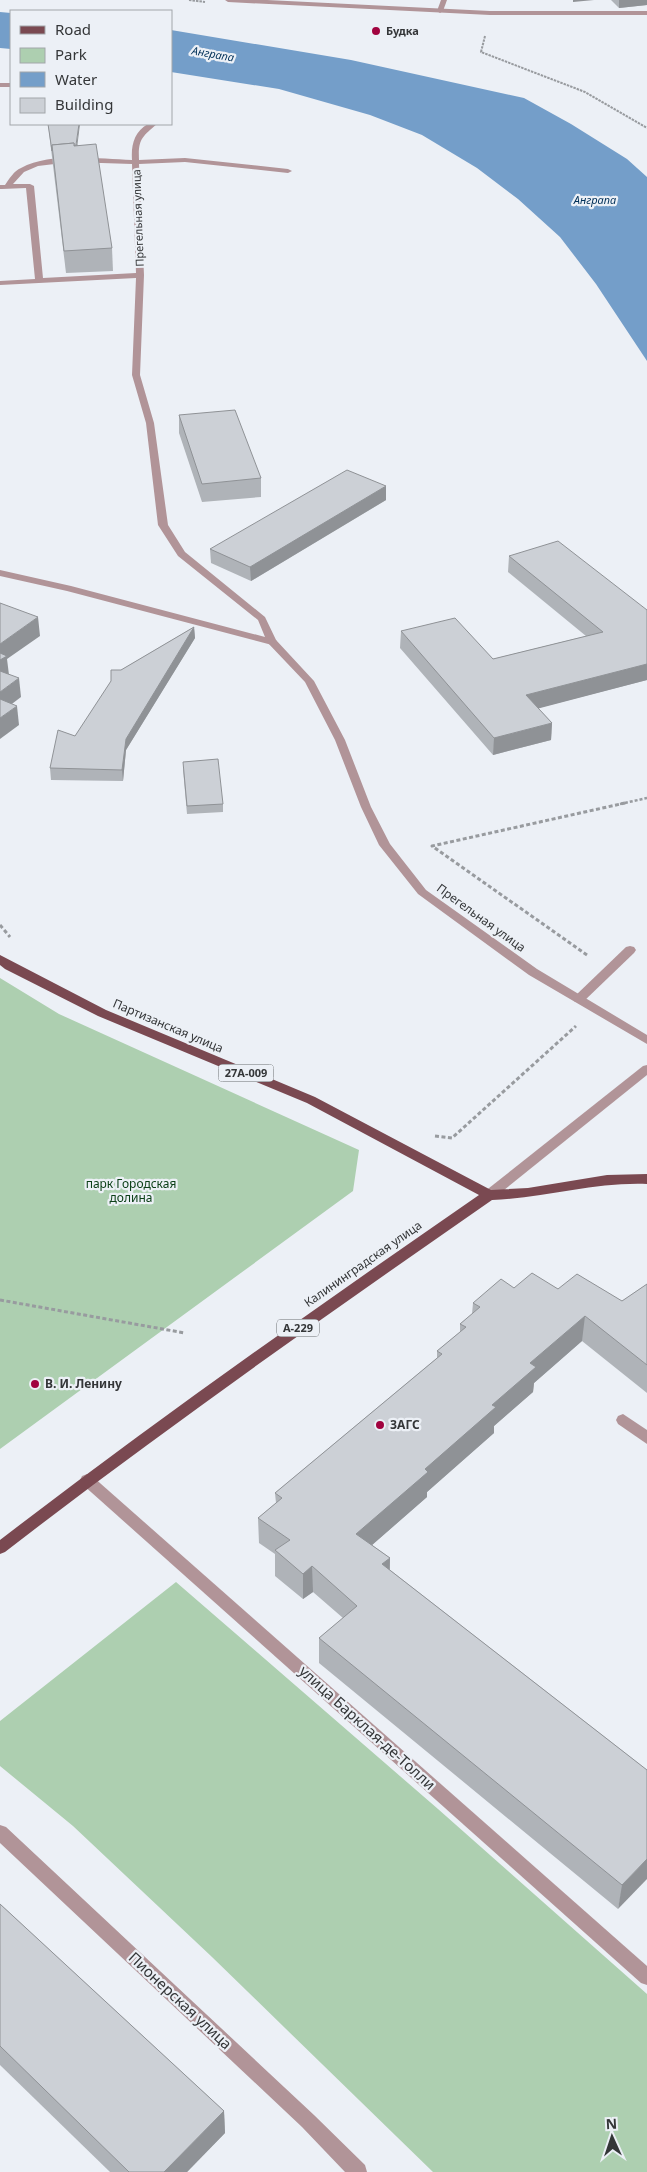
<svg xmlns="http://www.w3.org/2000/svg" width="647" height="2172" viewBox="0 0 647 2172" font-family="'Noto Sans',sans-serif">
<rect width="100%" height="100%" fill="#ecf0f6"/>
<g fill="#adcfb0">
<polygon points="0,978 59,1014 359,1150 353,1191 0,1449"/>
<polygon points="176,1582 438,1809 647,1994 647,2172 433,2172 212,1957 73,1826 0,1766 0,1721"/>
</g>
<g fill="#749ec9">
<polygon points="0,12 11,13 11,49 0,48"/>
<polygon points="171,30 351,60 524,98 571,124 627,159 647,177 647,361 596,284 560,237 518,199 477,168 422,135 370,115 279,89 171,72"/>
</g>
<g fill="none" stroke-linecap="round" stroke-linejoin="round">
<g stroke="#989b9f" stroke-width="2" stroke-dasharray="2.5 1" stroke-linecap="butt">
<polyline points="189,0 205,2"/>
<polyline points="485,36 481,52 585,92 647,128"/>
</g>
<polyline stroke="#989b9f" stroke-width="2.5" stroke-dasharray="3 2" stroke-linecap="butt" points="620,804 647,798"/>
<g stroke="#989b9f" stroke-width="3" stroke-dasharray="4 2.5" stroke-linecap="butt">
<polyline points="0,925 10,937"/>
<polyline points="587,955 432,846 625,803"/>
<polyline points="435,1136 452,1138 576,1026"/>
<polyline points="0,1300 185,1333"/>
</g>
<g fill="#b19498" fill-rule="evenodd">
<polygon points="441,0 447,0 443,11 440,13 437,11"/>
<rect x="0" y="83" width="11" height="4"/>
<path d="M148,124H157C142,137 138,139 139,160L185,158L288,169L292,171L288,173L185,162L139,164L144,275L140,375L154,423L168,525L185,552L265,617L277,642L272,645L67,591L0,576V570L71,586L265,637L258,620L178,556L158,525L146,423L132,375L136,278L0,285V281L35,279L26,188L2,189H0V185H5C9,179 14,171 21,168C51,152 98,159 132,160C131,145 134,132 148,124ZM71,162L132,164L136,273L43,278L34,186L30,184H13L24,172L38,166Z"/>
<polygon points="630,946 634,947 636,950 634,953 583,1002 575,1002 573,999 575,996 626,947"/>
<polygon points="623,1414 647,1430 647,1444 618,1424 616,1420 618,1416"/>
</g>
<g fill="#b19498" fill-rule="evenodd">
<polygon points="272,639 276,640 314,681 345,740 371,807 390,844 426,890 537,969 647,1035 647,1044 529,975 418,894 379,845 361,807 335,740 305,682 267,642"/>
<polygon points="647,1065 647,1075 494,1198 484,1198 482,1195 484,1192 643,1066"/>
<polygon points="87,1474 92,1476 647,1966 647,1985 641,1983 82,1484 80,1480 82,1476"/>
<polygon points="0,1825 6,1827 314,2115 365,2165 367,2172 345,2172 302,2127 0,1843"/>
</g>
<polygon fill="#b19498" fill-rule="evenodd" points="225,0 267,0 490,11 647,11 647,15 490,15 228,2"/>
<path fill="#7a4951" fill-rule="evenodd" d="M0,955L106,1010L315,1097L491,1190L528,1188L607,1175L647,1174V1184C594,1182 544,1198 492,1200C328,1314 164,1429 5,1552L0,1554V1540C156,1420 317,1307 479,1195L307,1103L98,1016L5,969L0,965Z"/>
</g>
<g fill="#afb3b8">
<polygon points="611,0 647,0 647,5 619,8"/>
<polygon points="48,124 78,145 112,248 113,271 66,273"/>
<polygon points="179,415 261,478 261,497 202,502 179,433"/>
<polygon points="386,486 386,500 251,581 211,563 210,549"/>
<polygon points="509,556 647,610 647,680 538,708 552,723 551,740 493,755 400,648 401,631 493,659 586,636 508,572"/>
<polygon points="194,627 195,638 126,750 123,781 51,780 50,768 75,736 121,670"/>
<polygon points="183,769 223,804 223,812 187,814"/>
<polygon points="647,1284 647,1393 582,1341 534,1383 533,1392 494,1426 494,1433 427,1492 427,1497 372,1545 390,1558 390,1570 647,1770 618,1909 319,1663 319,1638 343,1618 313,1592 303,1599 275,1576 275,1554 259,1543 258,1518 276,1503 275,1493 437,1358 437,1351 460,1332 460,1324 472,1314 473,1303 514,1288 558,1289 622,1301"/>
<polygon points="0,1904 224,2111 225,2133 187,2172 110,2172 0,2065"/>
</g>
<g fill="#8f9296">
<polygon points="573,0 594,0 573,2"/>
<polygon points="619,0 647,0 647,5 619,8"/>
<polygon points="79,124 80,124 76,156 76,149"/>
<polygon points="386,486 386,500 251,581 250,567"/>
<polygon points="38,617 40,636 7,659 9,675 0,681 0,644"/>
<polygon points="194,627 195,638 126,750 123,781 122,770 126,739"/>
<polygon points="647,664 647,680 525,712 526,695"/>
<polygon points="19,678 21,697 0,713 0,692"/>
<polygon points="17,706 19,725 0,739 0,718"/>
<polygon points="552,723 551,740 493,755 494,738"/>
<polygon points="585,1316 582,1341 534,1383 533,1392 494,1426 494,1433 427,1492 427,1497 356,1559 356,1534 492,1405 530,1363"/>
<polygon points="390,1558 389,1584 382,1564"/>
<polygon points="312,1566 313,1592 303,1599 303,1574"/>
<polygon points="647,1859 647,1879 618,1909 622,1885"/>
<polygon points="224,2111 225,2133 187,2172 164,2172"/>
</g>
<g fill="#ccd0d6" stroke="#8f9296">
<polygon points="48,124 79,124 76,145 74,146 74,143 52,145 52,151"/>
<polygon points="74,143 74,146 96,144 112,248 64,251 52,145"/>
<polygon points="235,410 261,478 202,484 179,415"/>
<polygon points="347,470 386,486 250,567 210,549"/>
<polygon points="558,541 647,610 647,664 526,695 552,723 494,738 401,631 455,618 493,659 603,632 509,556"/>
<polygon points="0,603 38,617 0,644"/>
<polygon points="194,627 126,739 122,770 50,768 58,730 75,736 111,681 111,670 121,670"/>
<polygon points="0,653 7,656 0,660"/>
<polygon points="0,671 19,678 0,692"/>
<polygon points="0,699 17,706 0,718"/>
<polygon points="218,759 223,804 187,806 183,762"/>
<polygon points="532,1273 558,1289 577,1274 622,1301 647,1284 647,1365 585,1316 530,1363 536,1367 492,1405 496,1407 425,1469 428,1472 356,1534 390,1558 382,1564 647,1770 647,1859 622,1885 319,1638 357,1606 312,1566 303,1574 275,1550 290,1540 258,1518 282,1498 275,1493 442,1354 437,1351 466,1327 460,1324 480,1307 473,1303 501,1279 514,1288"/>
<polygon points="0,1904 224,2111 164,2172 129,2172 0,2046"/>
</g>
<g fill="#a1033f" stroke="#ecf0f6" stroke-width="2">
<circle cx="376" cy="31" r="5"/>
<circle cx="35" cy="1384" r="5"/>
<circle cx="380" cy="1425" r="5"/>
</g>
<g text-anchor="middle" stroke-width="4.5" stroke-linejoin="round" paint-order="stroke">
<g font-size="11" font-weight="bold" fill="#343638" stroke="#ecf0f6" text-anchor="start">
<text x="386" y="35">Будка</text>
</g>
<g font-size="11" font-style="italic" fill="#003058" stroke="#ecf0f6">
<text transform="translate(213 54) rotate(10)" y="4">Анграпа</text>
<text x="595" y="204">Анграпа</text>
</g>
<g font-size="11" fill="#343638" stroke="#ecf0f6">
<text transform="translate(138 218) rotate(-92)" y="4">Прегельная улица</text>
</g>
<g fill="#ecf0f6" stroke="#6b6e71" stroke-width="1">
<rect x="218.5" y="1064.5" width="55" height="17" rx="4"/>
<rect x="277" y="1319.5" width="42" height="17" rx="4"/>
</g>
<g font-size="11" font-weight="bold" fill="#343638">
<text x="246" y="1077">27А-009</text>
<text x="298" y="1332">А-229</text>
</g>
<g font-size="12" fill="#343638" stroke="#ecf0f6">
<text transform="translate(481 918) rotate(36)" y="4">Прегельная улица</text>
<text transform="translate(168 1026) rotate(23)" y="4">Партизанская улица</text>
<text transform="translate(363 1264) rotate(-35)" y="4">Калининградская улица</text>
</g>
<g font-size="12" fill="#0c4018" stroke="#ecf0f6">
<text x="131" y="1188">парк Городская<tspan x="131" dy="14">долина</tspan></text>
</g>
<g font-size="12" font-weight="bold" fill="#343638" stroke="#ecf0f6" text-anchor="start">
<text x="45" y="1388">В. И. Ленину</text>
<text x="390" y="1429">ЗАГС</text>
</g>
<g font-size="15" fill="#343638" stroke="#ecf0f6">
<text transform="translate(367 1728) rotate(42)" y="5">улица Барклая-де-Толли</text>
<text transform="translate(180 2001) rotate(43)" y="5">Пионерская улица</text>
</g>
</g>
<rect x="10" y="10" width="162" height="115" fill="#ecf0f6" stroke="#a2a6aa"/>
<rect x="20" y="26" width="25" height="8" fill="#7a4951" stroke="#a2a6aa"/>
<text x="55" y="35" font-size="15" fill="#343638">Road</text>
<rect x="20" y="48" width="25" height="15" fill="#adcfb0" stroke="#a2a6aa"/>
<text x="55" y="60" font-size="15" fill="#343638">Park</text>
<rect x="20" y="72" width="25" height="15" fill="#749ec9" stroke="#a2a6aa"/>
<text x="55" y="85" font-size="15" fill="#343638">Water</text>
<rect x="20" y="98" width="25" height="15" fill="#ccd0d6" stroke="#a2a6aa"/>
<text x="55" y="110" font-size="15" fill="#343638">Building</text>
<g transform="translate(612 2137) rotate(357)" stroke="#ecf0f6" stroke-width="4" paint-order="stroke">
<path d="M0-4L9 19L0 12L-9 19Z" fill="#343638"/>
<text y="-8" font-size="14" font-weight="bold" text-anchor="middle" fill="#343638">N</text>
</g>
</svg>
